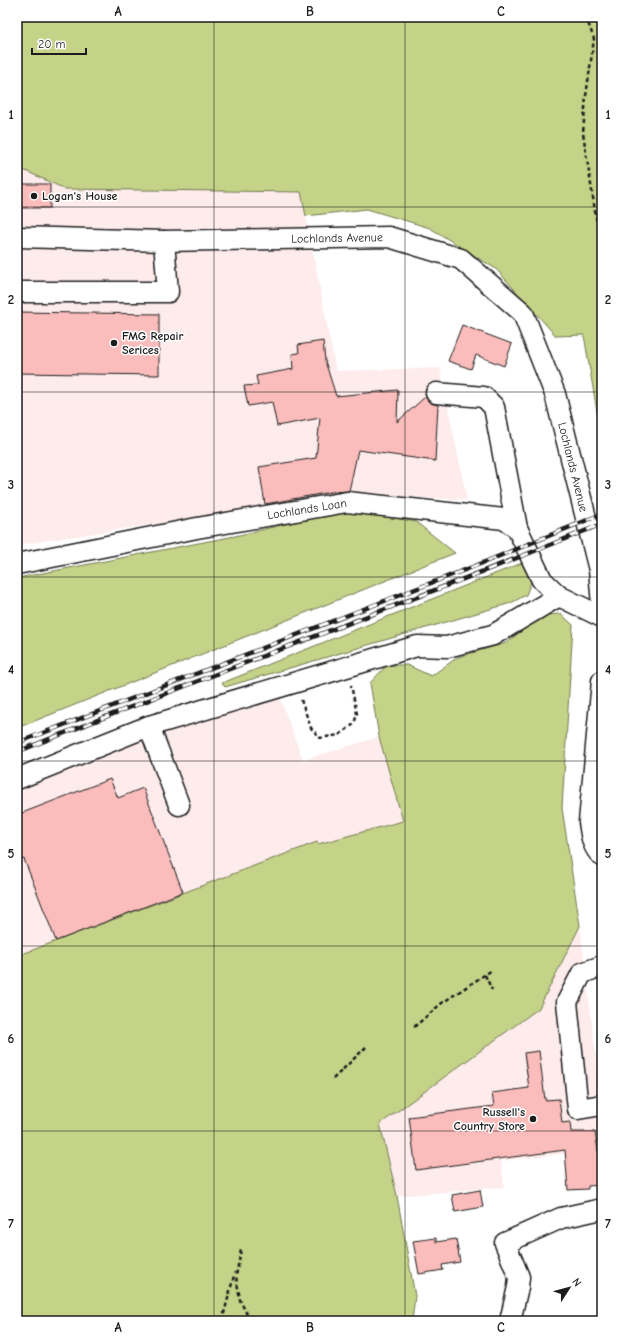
<svg xmlns="http://www.w3.org/2000/svg" width="619" height="1338" viewBox="0 0 619 1338" font-family="'Comic Neue',sans-serif">
<rect width="100%" height="100%" fill="#fff"/>
<filter id="ink" filterUnits="userSpaceOnUse"><feTurbulence type="fractalNoise" baseFrequency=".025" numOctaves="2"/><feDisplacementMap in="SourceGraphic" scale="8" xChannelSelector="R" yChannelSelector="G"/><feConvolveMatrix kernelMatrix="1 2 1 2 8 2 1 2 1" color-interpolation-filters="sRGB"/></filter>
<g filter="url(#ink)">
<g fill="#feebeb">
<polygon points="17,167 65,189 301,192 336,371 440,368 467,500 351,494 17,545"/>
<polygon points="277,690 303,760 379,737 404,821 319,844 17,956 17,786"/>
<polygon points="580,926 602,1104 602,1149 501,1161 504,1187 397,1196 380,1124 539,1008"/>
</g>
<g fill="#c4d387" stroke="#707852">
<polygon points="17,17 602,17 602,441 584,335 556,336 496,269 430,228 367,209 306,216 301,192 65,189 17,167"/>
<polygon points="361,511 416,522 455,553 17,728 17,578 235,536 320,516"/>
<polygon points="522,563 531,582 526,595 511,603 225,687 222,683"/>
<polygon points="561,614 573,625 562,808 580,926 539,1008 380,1124 397,1196 415,1296 412,1321 17,1321 17,956 317,842 318,844 403,821 379,737 370,683 387,665 407,665 431,676 458,657 506,643 542,615"/>
</g>
<g fill="#fabdbb" stroke="#1c1c1c">
<rect x="17" y="184" width="33" height="24"/>
<polygon points="17,312 159,314 159,375 17,373"/>
<polygon points="462,325 512,344 504,366 476,355 471,369 448,361"/>
<polygon points="323,341 325,361 336,396 398,390 397,422 425,397 430,403 438,405 435,461 358,450 349,491 331,492 265,504 259,467 316,458 320,418 277,426 272,402 248,406 244,386 258,385 256,376 293,369 292,354 299,353 298,345"/>
<polygon points="110,779 118,798 143,788 183,892 56,941 24,859 17,861 17,815"/>
<polygon points="539,1051 545,1100 559,1099 562,1123 570,1122 571,1132 595,1132 598,1151 602,1151 602,1185 588,1186 588,1189 568,1190 565,1150 416,1170 409,1117 494,1106 492,1093 529,1088 524,1053"/>
<polygon points="480,1190 483,1207 455,1212 452,1195"/>
<polygon points="436,1238 436,1242 456,1239 460,1262 442,1265 443,1270 419,1274 413,1241"/>
</g>
<g fill="none" stroke-linecap="round" stroke-linejoin="round">
<defs>
<g id="minor">
<polyline points="17,237 164,241 389,237 461,259 523,313 555,394 599,570 602,605"/>
<polyline points="17,292 168,292 164,241"/>
<polyline points="436,393 484,397 494,407 517,528"/>
<polyline points="17,564 197,528 347,502 504,519 517,528 542,580 559,596 602,617"/>
<path d="M602,681L589,822C591,835 592,847 602,856"/>
<polyline points="149,726 179,805"/>
<polyline points="17,779 149,726 417,646 447,647 493,635 559,596"/>
<polyline points="602,966 582,973 567,1002 578,1109 602,1105"/>
<polyline points="510,1321 518,1287 519,1277 505,1243 561,1218 602,1209"/>
</g>
</defs>
<use href="#minor" stroke="#1c1c1c" stroke-width="23"/>
<g stroke="#1c1c1c" stroke-width="2.5" stroke-dasharray="4 3" stroke-linecap="butt">
<polyline points="586,17 594,39 586,96 583,133 602,256"/>
<polyline points="301,700 311,728 320,738 339,735 354,724 357,714 351,685"/>
<polyline points="485,975 492,990"/>
<polyline points="414,1027 442,1003 492,970"/>
<polyline points="333,1079 366,1047"/>
<polyline points="241,1250 236,1276 240,1300 250,1321"/>
<polyline points="222,1321 235,1272"/>
</g>
<use href="#minor" stroke="#fff" stroke-width="20"/>
<defs>
<g id="rail">
<polyline points="17,743 475,566 602,514"/>
<path d="M17,752C211,674 408,603 602,524"/>
</g>
</defs>
<use href="#rail" stroke="#1c1c1c" stroke-width="4.5"/>
<use href="#rail" stroke="#fff" stroke-width="3" stroke-dasharray="9" stroke-linecap="butt"/>
</g>
</g>
<path fill="none" stroke="#1c1c1c" stroke-width="1" stroke-opacity="0.55" d="M214,17V1321M405,17V1321M17,207H602M17,392H602M17,577H602M17,761H602M17,946H602M17,1131H602"/>
<g fill="#1c1c1c" stroke="#fff" stroke-width="1.5">
<circle cx="34" cy="196" r="4"/>
<circle cx="114" cy="343" r="4"/>
<circle cx="533" cy="1119" r="4"/>
</g>
<g text-anchor="middle" stroke-width="3" stroke-linejoin="round" paint-order="stroke">
<g font-size="12" font-weight="bold" fill="#1c1c1c" stroke="#fff" text-anchor="start">
<text x="42" y="200">Logan's House</text>
<text x="122" y="340">FMG Repair<tspan x="122" dy="14">Serices</tspan></text>
<text x="525" y="1116" text-anchor="end">Russell's<tspan x="525" dy="14">Country Store</tspan></text>
</g>
<g font-size="12" fill="#1c1c1c" stroke="#fff">
<text transform="translate(337 238) rotate(-1)" y="4">Lochlands Avenue</text>
<text transform="translate(573 467) rotate(76)" y="4">Lochlands Avenue</text>
<text transform="translate(307 509) rotate(-9)" y="4">Lochlands Loan</text>
</g>
</g>
<rect width="619" height="1338" fill="none" stroke="#fff" stroke-width="44"/>
<g transform="translate(569 1288) rotate(54)" stroke="#ffffff" stroke-width="3" paint-order="stroke">
<path d="M0-3L7 15L0 10L-7 15Z" fill="#1c1c1c"/>
<text y="-6" font-size="11" font-weight="bold" text-anchor="middle" fill="#1c1c1c">N</text>
</g>
<path d="M32 48v6h54v-6" fill="none" stroke="#1c1c1c" stroke-width="2"/>
<text x="38" y="48" font-size="12" fill="#1c1c1c" stroke="#ffffff" stroke-width="3" paint-order="stroke">20 m</text>
<rect x="22" y="22" width="575" height="1294" fill="none" stroke="#1c1c1c" stroke-width="1.5"/>
<g font-size="13" text-anchor="middle" font-weight="bold" fill="#1c1c1c">
<text x="118" y="16">A</text>
<text x="310" y="16">B</text>
<text x="501" y="16">C</text>
<text x="11" y="119">1</text>
<text x="608" y="119">1</text>
<text x="11" y="304">2</text>
<text x="608" y="304">2</text>
<text x="11" y="489">3</text>
<text x="608" y="489">3</text>
<text x="11" y="674">4</text>
<text x="608" y="674">4</text>
<text x="11" y="858">5</text>
<text x="608" y="858">5</text>
<text x="11" y="1043">6</text>
<text x="608" y="1043">6</text>
<text x="11" y="1228">7</text>
<text x="608" y="1228">7</text>
<text x="118" y="1332">A</text>
<text x="310" y="1332">B</text>
<text x="501" y="1332">C</text>
</g>
</svg>
